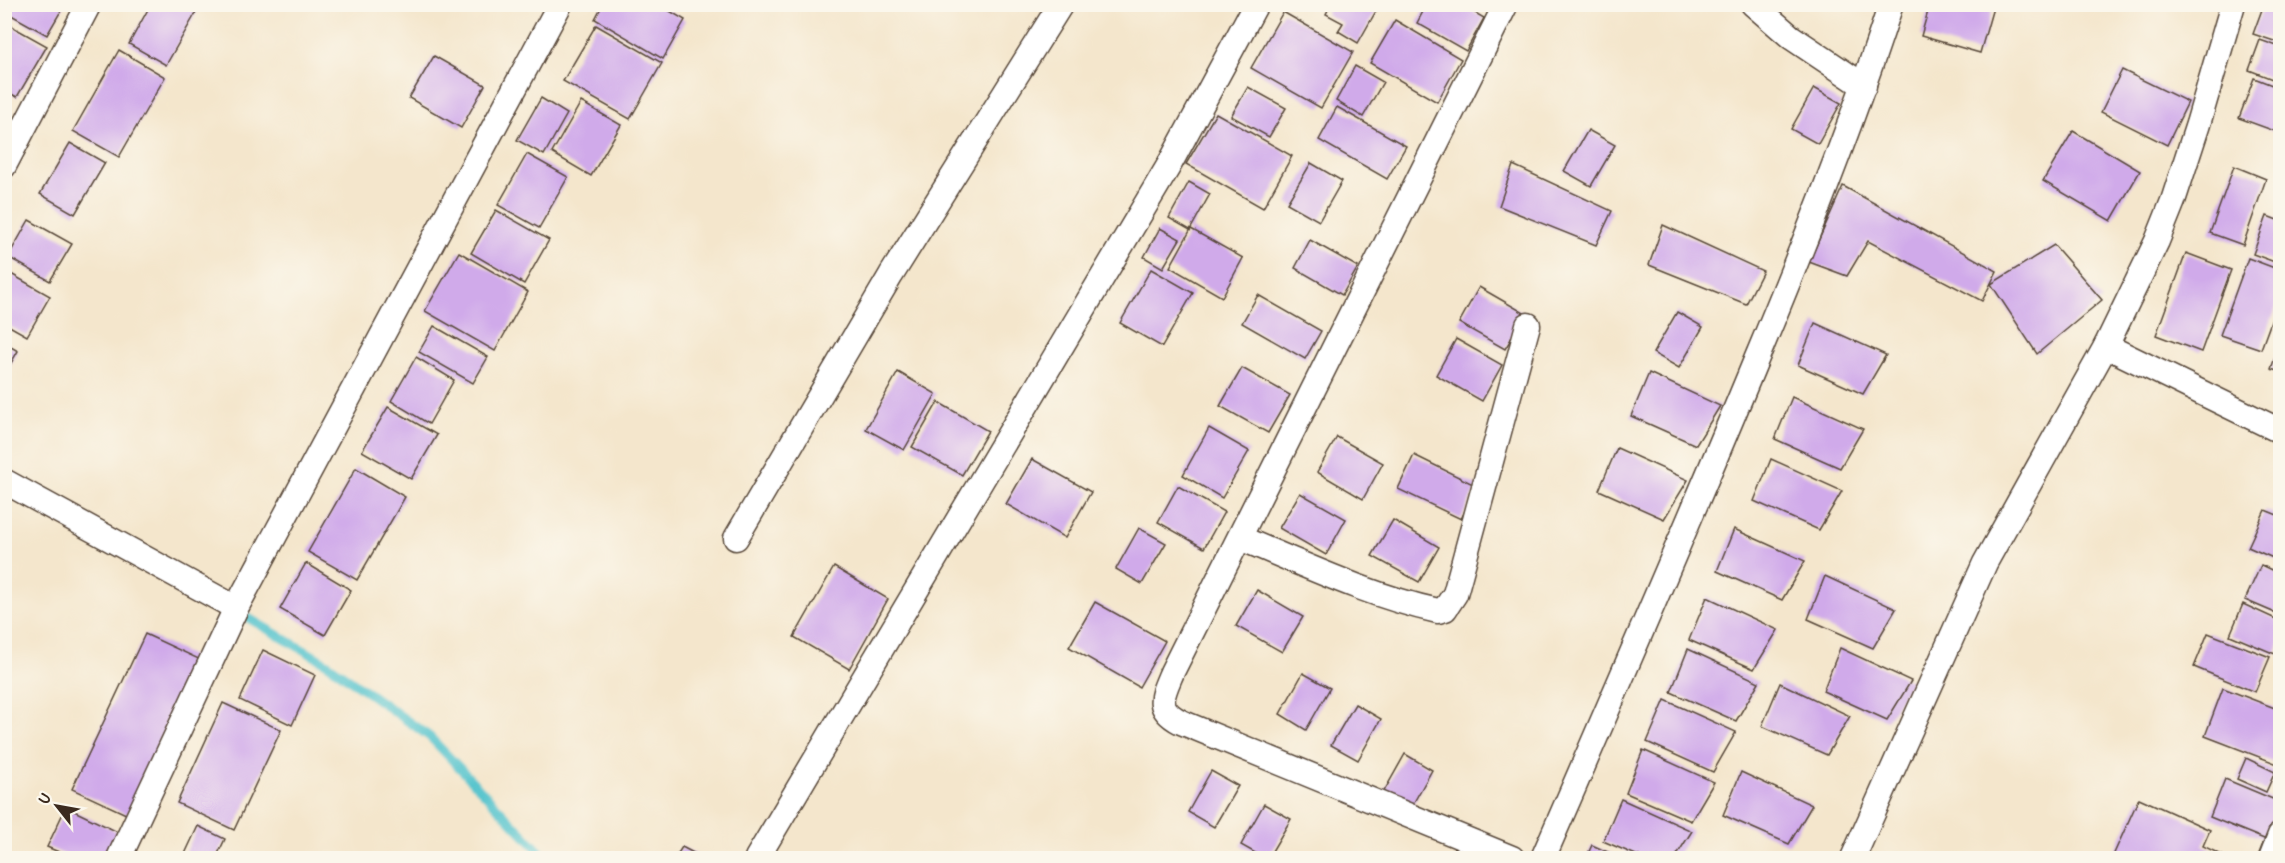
<svg xmlns="http://www.w3.org/2000/svg" width="2285" height="863" viewBox="0 0 2285 863" font-family="'Patrick Hand',sans-serif">
<rect width="100%" height="100%" fill="#fbf7ec"/>
<filter id="ink" filterUnits="userSpaceOnUse"><feTurbulence type="fractalNoise" baseFrequency=".0167" numOctaves="2"/><feDisplacementMap in="SourceGraphic" scale="12" xChannelSelector="R" yChannelSelector="G"/><feConvolveMatrix kernelMatrix="1 2 1 2 8 2 1 2 1" color-interpolation-filters="sRGB"/></filter>
<filter id="wash" filterUnits="userSpaceOnUse"><feTurbulence type="fractalNoise" baseFrequency=".008" numOctaves="4" result="noise"/><feDisplacementMap in="SourceGraphic" scale="24" xChannelSelector="R" yChannelSelector="G"/><feGaussianBlur stdDeviation="1.35" result="paint"/><feColorMatrix in="noise" values="0 0 0 0 0 0 0 0 0 0 0 0 0 0 0 0 0 1.4 0 .05"/><feComposite in="paint" operator="in"/></filter>
<g filter="url(#wash)">
<rect width="100%" height="100%" fill="#f4e6cc"/>
<g fill="none" stroke-linecap="round" stroke-linejoin="round">
<polyline stroke="#57c4cd" stroke-width="9" points="236,611 328,664 430,737 546,858"/>
</g>
<g id="blocks">
<g fill="#d0aaea">
<polygon points="4,4 65,4 47,35 4,11"/>
<polygon points="151,4 201,4 166,65 129,44"/>
<polygon points="603,4 658,4 685,20 663,59 595,19"/>
<polygon points="1331,4 1380,4 1358,43 1338,31 1343,23 1326,14"/>
<polygon points="1427,4 1460,4 1484,18 1466,51 1417,23"/>
<polygon points="1930,4 1994,4 1980,53 1921,36"/>
<polygon points="2264,4 2280,4 2280,43 2253,34"/>
<polygon points="1283,12 1353,52 1321,108 1251,68"/>
<polygon points="1395,20 1461,59 1437,102 1370,63"/>
<polygon points="4,22 47,46 17,97 4,90"/>
<polygon points="596,25 662,63 630,119 563,81"/>
<polygon points="2260,40 2280,47 2280,82 2249,70"/>
<polygon points="119,50 165,77 119,157 73,131"/>
<polygon points="434,56 485,85 461,128 409,98"/>
<polygon points="1355,66 1383,82 1363,117 1336,101"/>
<polygon points="2122,70 2188,102 2167,145 2101,112"/>
<polygon points="2254,78 2280,88 2280,133 2239,118"/>
<polygon points="1248,87 1286,108 1269,137 1231,116"/>
<polygon points="1814,88 1841,103 1818,144 1791,129"/>
<polygon points="541,98 567,114 544,155 517,140"/>
<polygon points="581,102 621,125 591,176 552,153"/>
<polygon points="1337,107 1406,146 1387,179 1319,140"/>
<polygon points="1216,113 1292,156 1263,208 1186,164"/>
<polygon points="1588,130 1615,145 1591,186 1564,171"/>
<polygon points="2073,131 2140,171 2111,221 2043,181"/>
<polygon points="70,143 105,163 75,214 40,194"/>
<polygon points="527,154 568,177 539,228 498,205"/>
<polygon points="1311,163 1342,181 1319,221 1287,203"/>
<polygon points="1513,165 1612,211 1596,245 1499,206"/>
<polygon points="2234,166 2266,179 2243,245 2210,233"/>
<polygon points="1189,182 1210,194 1190,230 1169,218"/>
<polygon points="1843,186 1997,271 1982,301 1868,241 1847,276 1809,262"/>
<polygon points="496,210 549,240 524,284 471,253"/>
<polygon points="2267,216 2280,221 2280,264 2253,254"/>
<polygon points="29,220 72,244 50,281 8,257"/>
<polygon points="1663,225 1763,271 1746,304 1649,265"/>
<polygon points="1160,228 1180,239 1163,268 1144,257"/>
<polygon points="1191,229 1243,258 1222,297 1170,267"/>
<polygon points="1310,240 1358,267 1342,295 1295,268"/>
<polygon points="2054,245 2102,300 2037,354 1991,284"/>
<polygon points="459,252 528,292 495,351 425,311"/>
<polygon points="2186,253 2231,270 2201,352 2156,335"/>
<polygon points="2248,258 2280,270 2280,297 2261,349 2220,335"/>
<polygon points="1151,269 1193,293 1162,347 1120,323"/>
<polygon points="4,270 50,296 27,336 4,323"/>
<polygon points="1479,287 1526,314 1505,349 1459,323"/>
<polygon points="1258,295 1321,331 1305,359 1242,323"/>
<polygon points="1677,312 1703,327 1679,368 1653,353"/>
<polygon points="1815,323 1886,355 1863,394 1798,365"/>
<polygon points="434,326 488,357 473,383 419,352"/>
<polygon points="1456,339 1502,365 1482,401 1436,375"/>
<polygon points="4,343 18,351 4,375"/>
<polygon points="2280,343 2280,372 2271,369"/>
<polygon points="416,357 454,380 429,424 391,401"/>
<polygon points="1242,368 1290,395 1268,433 1220,406"/>
<polygon points="898,372 936,394 904,450 866,429"/>
<polygon points="1649,373 1720,406 1696,445 1631,416"/>
<polygon points="1792,397 1863,429 1840,468 1775,439"/>
<polygon points="938,402 988,431 962,475 912,447"/>
<polygon points="388,407 437,435 411,479 362,451"/>
<polygon points="1209,428 1249,451 1222,498 1183,475"/>
<polygon points="1337,437 1383,463 1363,499 1317,472"/>
<polygon points="1617,448 1688,480 1664,519 1599,490"/>
<polygon points="1414,455 1477,486 1461,519 1398,489"/>
<polygon points="1032,459 1091,492 1065,538 1006,504"/>
<polygon points="1771,459 1842,491 1819,530 1754,501"/>
<polygon points="356,468 405,497 357,580 308,552"/>
<polygon points="1178,486 1224,512 1204,548 1158,522"/>
<polygon points="1300,493 1346,519 1326,555 1279,528"/>
<polygon points="2265,510 2280,516 2280,561 2248,547"/>
<polygon points="1393,520 1439,547 1419,582 1372,556"/>
<polygon points="1139,528 1166,543 1142,584 1116,569"/>
<polygon points="1734,529 1805,561 1782,600 1717,571"/>
<polygon points="306,563 351,590 325,635 280,609"/>
<polygon points="2261,565 2280,574 2280,615 2245,600"/>
<polygon points="834,567 888,599 849,669 794,637"/>
<polygon points="1825,576 1896,609 1873,648 1808,619"/>
<polygon points="1257,590 1303,617 1282,652 1236,626"/>
<polygon points="1707,597 1778,630 1754,669 1689,640"/>
<polygon points="1095,602 1165,641 1139,687 1069,647"/>
<polygon points="2243,604 2280,621 2280,642 2275,654 2230,635"/>
<polygon points="2208,633 2270,657 2255,692 2194,667"/>
<polygon points="145,634 201,660 128,815 72,789"/>
<polygon points="1840,648 1911,681 1887,720 1823,691"/>
<polygon points="1688,649 1759,682 1736,721 1671,692"/>
<polygon points="263,650 315,675 292,725 240,700"/>
<polygon points="1303,673 1330,688 1306,730 1280,714"/>
<polygon points="1780,683 1850,716 1827,755 1762,726"/>
<polygon points="2223,688 2280,710 2280,765 2205,736"/>
<polygon points="1665,700 1736,732 1713,772 1647,742"/>
<polygon points="223,703 281,730 234,830 177,803"/>
<polygon points="1355,704 1381,719 1358,760 1331,745"/>
<polygon points="1643,750 1714,782 1691,821 1626,793"/>
<polygon points="1405,754 1432,770 1409,811 1382,795"/>
<polygon points="2246,758 2275,772 2266,792 2237,779"/>
<polygon points="1211,771 1238,786 1214,827 1188,812"/>
<polygon points="1741,772 1812,805 1789,844 1723,815"/>
<polygon points="2225,779 2280,802 2280,813 2269,841 2210,817"/>
<polygon points="2139,798 2210,830 2203,846 2222,855 2220,858 2112,858"/>
<polygon points="1621,799 1692,831 1675,858 1643,858 1603,841"/>
<polygon points="1264,804 1291,819 1268,858 1264,858 1241,845"/>
<polygon points="66,807 120,833 108,858 73,858 47,847"/>
<polygon points="198,826 225,839 216,858 189,858 184,856"/>
<polygon points="1592,845 1621,858 1586,858"/>
<polygon points="682,847 703,858 675,858"/>
</g>
</g>
</g>
<g filter="url(#ink)">
<use href="#blocks" fill-opacity="0" stroke="#574638" stroke-width="1.5"/>
<g fill="none" stroke-linecap="round" stroke-linejoin="round">
<defs>
<g id="street">
<path d="M1506,4L1172,672C1162,696 1154,708 1181,722L1512,858"/>
<polyline points="1753,4 1791,37 1864,86"/>
<polyline points="4,166 89,4"/>
<polyline points="2106,346 2280,431"/>
<polyline points="4,481 236,608"/>
<polyline points="736,538 891,275 1061,4"/>
<path d="M1240,538C1305,565 1370,596 1438,611L1445,609L1455,594L1528,325"/>
<polyline points="119,858 236,608 560,4"/>
<polyline points="757,858 1168,167 1256,4"/>
<path d="M1543,858C1615,693 1687,527 1756,360C1805,243 1852,125 1891,4"/>
<polyline points="1853,858 1985,563 2106,346 2157,241 2173,201 2198,124 2233,4"/>
<polyline points="2271,858 2280,835"/>
</g>
</defs>
<use href="#street" stroke="#574638" stroke-width="27"/>
<use href="#street" stroke="#fff" stroke-width="24"/>
</g>
</g>
<rect width="2285" height="863" fill="none" stroke="#fbf7ec" stroke-width="24"/>
<g transform="translate(57 806) rotate(301)" stroke="#fbf7ec" stroke-width="4.5" paint-order="stroke">
<path d="M0-4.5L10 22L0 15L-10 22Z" fill="#3b2a1e"/>
<text y="-9" font-size="16" font-weight="bold" text-anchor="middle" fill="#3b2a1e">U</text>
</g>
</svg>
